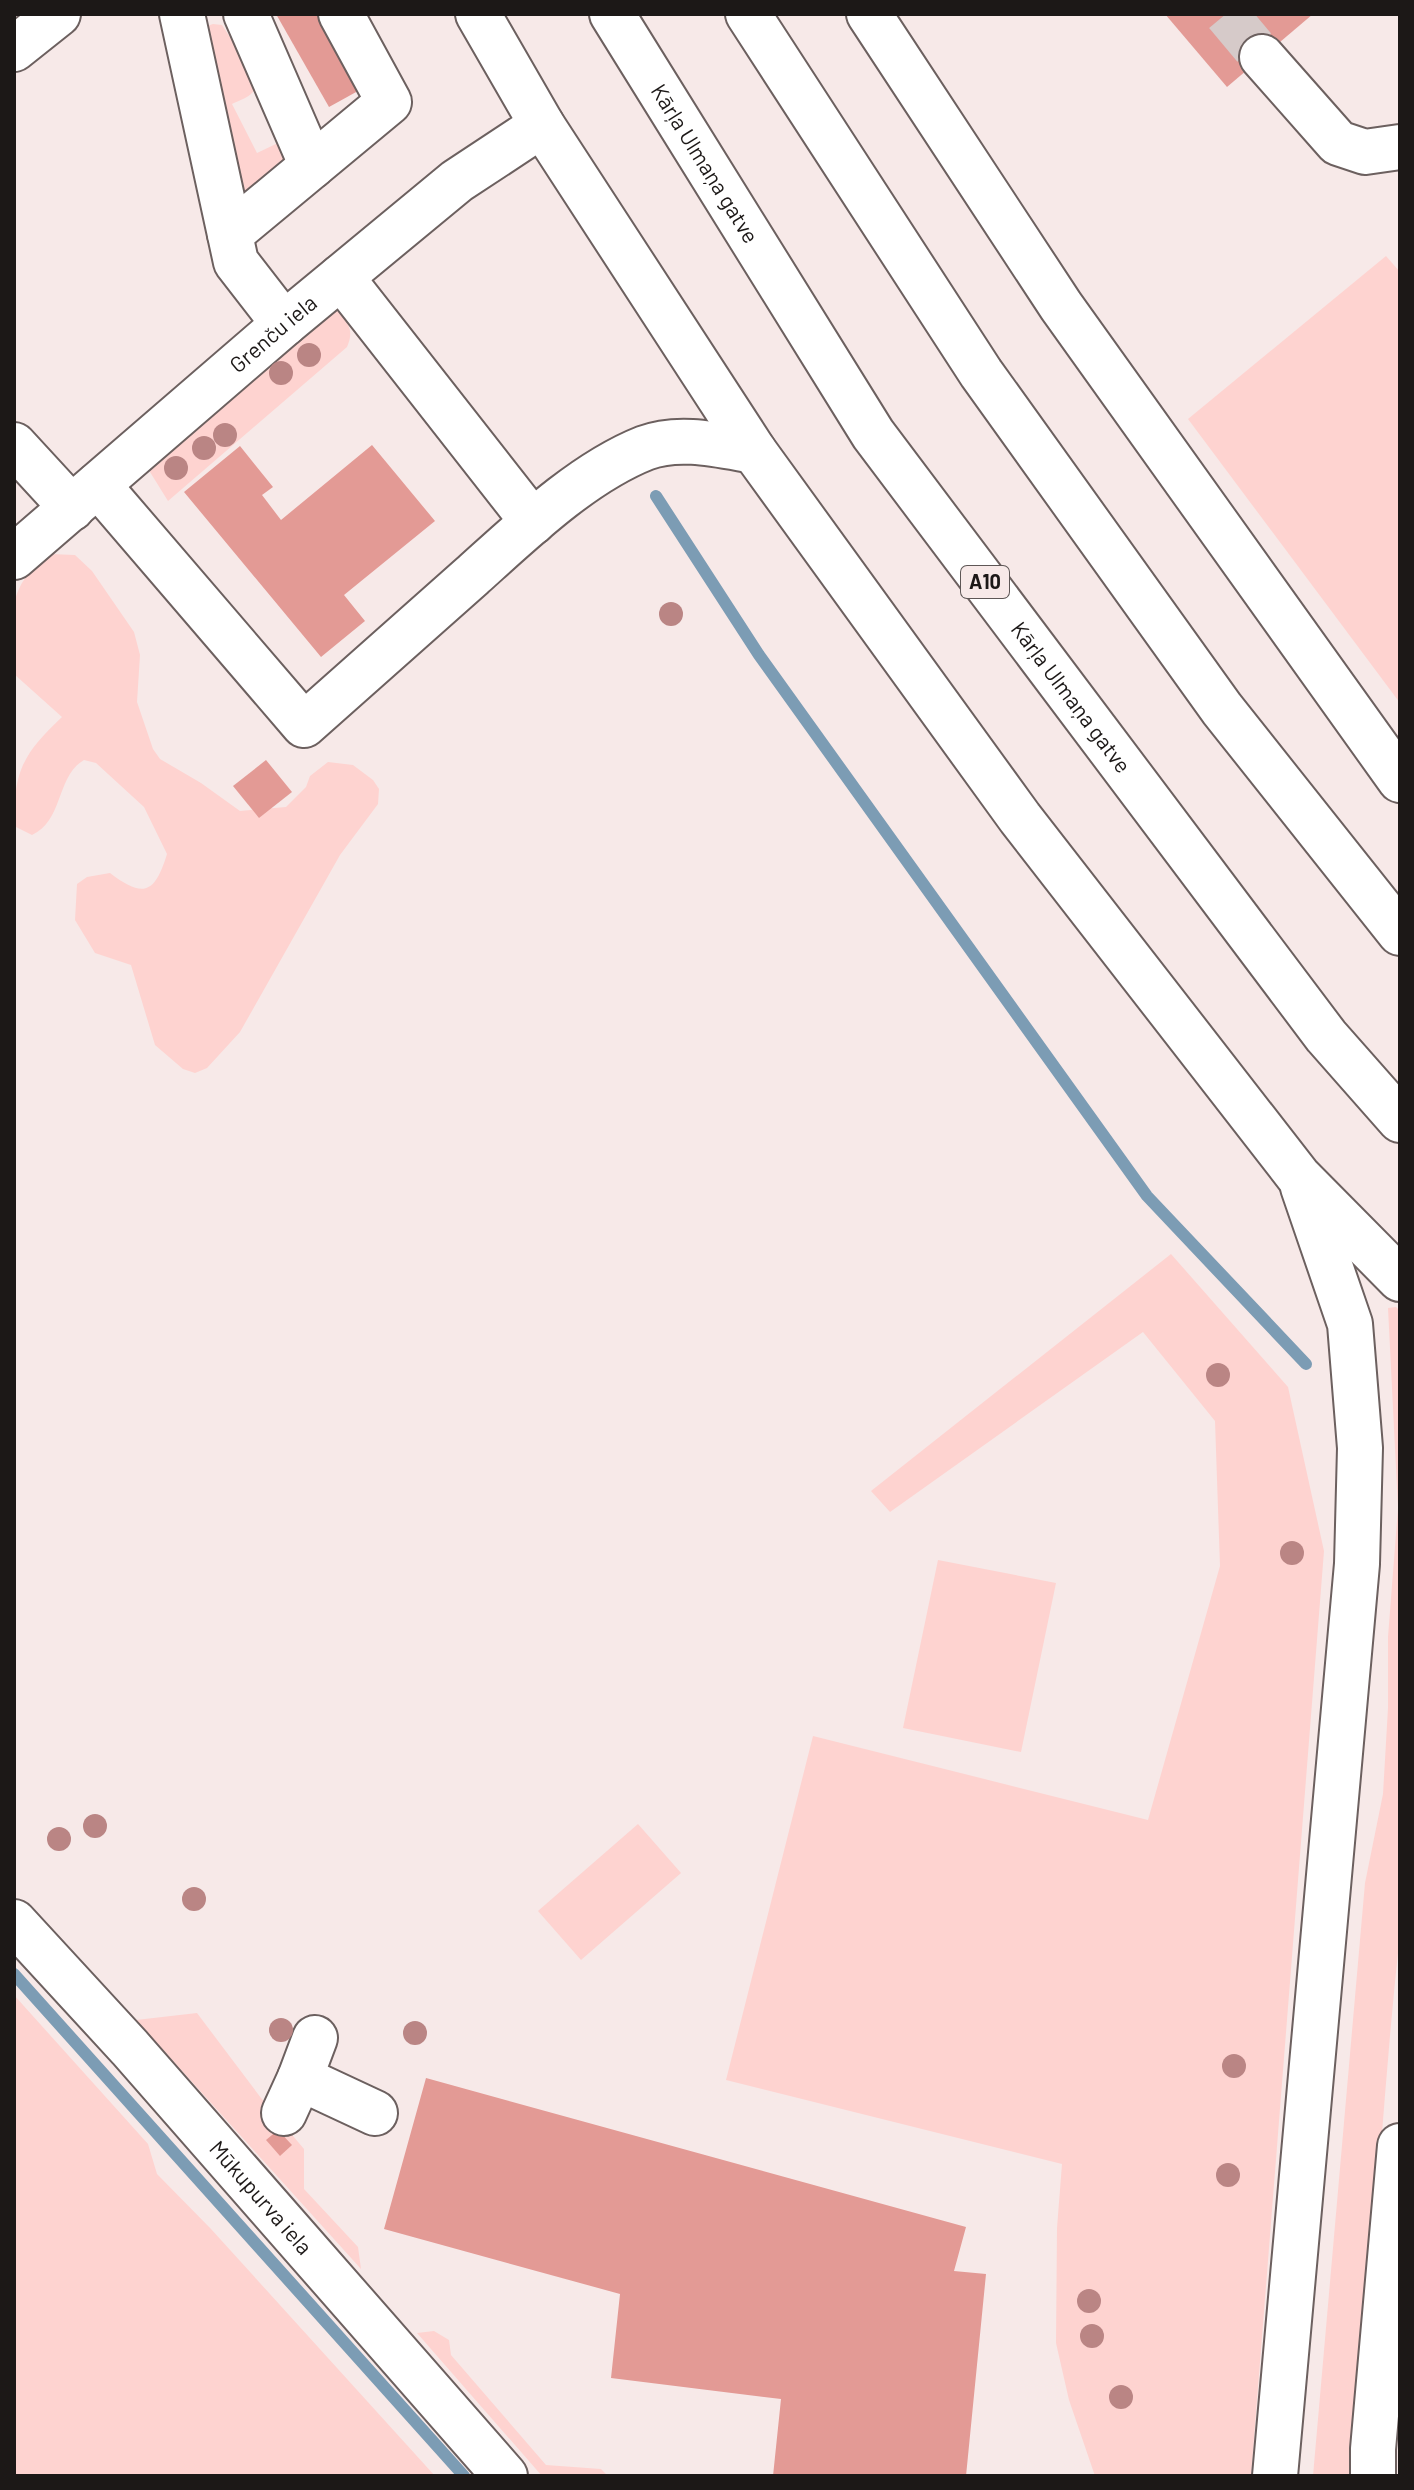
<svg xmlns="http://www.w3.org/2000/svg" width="1414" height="2490" viewBox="0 0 1414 2490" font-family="Barlow,sans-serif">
<rect width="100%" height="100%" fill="#f7e9e8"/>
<g fill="#fed3d0">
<path d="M213,24L222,25C230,37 258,78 254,90C251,97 238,101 232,104L257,153L278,143L294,159L243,195L204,35L207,26Z"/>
<polygon points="1386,256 1400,272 1400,703 1188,419"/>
<path d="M339,311C349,325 354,331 347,347L168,501L150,472L151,462L321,312Z"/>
<path d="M50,554L75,555L92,571L134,632L140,655L137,702L153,749L160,759L201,783L240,811L286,807L306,787L310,776L328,762L353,765L373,780L379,789L378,804L340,855L240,1032L207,1068L195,1073L183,1069L155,1045L131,965L95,953L75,920L77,884L87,877L110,873C144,899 155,893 167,854L144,807L96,763L84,760C56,776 64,820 32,835L14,826C14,771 22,755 62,717L14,674C14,620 1,590 50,554Z"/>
<polygon points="1171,1254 1288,1387 1324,1551 1251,2476 1095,2476 1069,2400 1056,2343 1057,2228 1062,2164 726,2080 813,1736 1148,1820 1220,1566 1215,1421 1143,1332 890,1512 871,1491"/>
<path d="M1396,1307L1400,1311V1934C1380,2114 1374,2296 1349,2476H1313L1365,1883L1383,1794L1388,1708V1637L1398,1508L1388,1308Z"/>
<polygon points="938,1560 1056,1583 1021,1752 903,1728"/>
<polygon points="638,1824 681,1873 581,1960 538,1911"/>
<polygon points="14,1995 148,2144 157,2174 211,2229 435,2476 14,2476"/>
<polygon points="197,2013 261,2098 304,2149 304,2189 358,2247 361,2269 136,2020"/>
<polygon points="434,2331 449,2340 451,2355 546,2465 601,2469 608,2476 542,2476 417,2333"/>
</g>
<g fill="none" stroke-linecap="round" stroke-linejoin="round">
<g stroke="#7c9cb4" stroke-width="12">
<polyline points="656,496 759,655 1147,1196 1306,1364"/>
<polyline points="14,1974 464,2476"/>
</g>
</g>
<g fill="#e39a95">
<polygon points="276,14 326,14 367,86 329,107"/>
<polygon points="1165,14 1313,14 1227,87"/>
<polygon points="372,445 435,521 344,595 365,621 321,657 184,492 240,446 273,487 262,495 281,520"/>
<polygon points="266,760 292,792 259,818 233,786"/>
<polygon points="426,2078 966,2227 954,2271 986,2274 966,2476 773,2476 781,2399 611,2378 620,2294 384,2229"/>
<polygon points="278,2130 292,2145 280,2156 266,2140"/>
</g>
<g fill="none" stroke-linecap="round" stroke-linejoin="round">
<polyline stroke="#d6cac9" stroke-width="44" stroke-dasharray="44 22" stroke-linecap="butt" points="1226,14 1262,57"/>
<defs>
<g id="minor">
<polyline points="182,14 236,262 284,324"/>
<polyline points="246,14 312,166"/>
<polyline points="14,49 58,14"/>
<polyline points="1262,57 1338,143 1365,152 1400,147"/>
<polyline points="230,234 389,102 341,14"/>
<polyline points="341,277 533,522"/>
<polyline points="14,445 72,508"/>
<path d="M98,485L304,725C361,675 417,625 473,575C523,530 582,473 645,448C679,435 719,445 754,451"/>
<path id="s1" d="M14,557L284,324L457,181L542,125"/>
<path id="s2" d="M14,1922L130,2048L505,2476"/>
<polyline points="315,2038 300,2078 375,2113"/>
<polyline points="284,2113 300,2078"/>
</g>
<g id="highway">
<polyline points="478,14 542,125 754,451 1020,818 1299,1177 1400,1279"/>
<path id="s3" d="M612,14L873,434L1326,1036L1400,1120"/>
<polyline points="748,14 981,373 1222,709 1400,933"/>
<polyline points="869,14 1061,306 1400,780"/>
<polyline points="1275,2476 1357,1564 1360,1448 1350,1324 1303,1187"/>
<polyline points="1373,2476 1373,2449 1400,2146"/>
</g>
</defs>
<use href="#minor" stroke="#6c605f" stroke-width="48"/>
<use href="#highway" stroke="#6c605f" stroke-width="48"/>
<use href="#minor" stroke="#fff" stroke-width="44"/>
<use href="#highway" stroke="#fff" stroke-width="44"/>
</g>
<g fill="#ba8584">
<circle cx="309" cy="355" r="12"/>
<circle cx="281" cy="373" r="12"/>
<circle cx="225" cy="435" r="12"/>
<circle cx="204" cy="448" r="12"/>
<circle cx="176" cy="468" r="12"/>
<circle cx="671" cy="614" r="12"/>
<circle cx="1218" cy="1375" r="12"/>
<circle cx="1292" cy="1553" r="12"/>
<circle cx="95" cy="1826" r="12"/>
<circle cx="59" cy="1839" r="12"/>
<circle cx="194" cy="1899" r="12"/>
<circle cx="281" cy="2030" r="12"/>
<circle cx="415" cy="2033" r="12"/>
<circle cx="1234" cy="2066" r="12"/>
<circle cx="1228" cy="2175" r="12"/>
<circle cx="1089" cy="2301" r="12"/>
<circle cx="1092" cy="2336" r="12"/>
<circle cx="1121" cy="2397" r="12"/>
</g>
<g text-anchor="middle" stroke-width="6" stroke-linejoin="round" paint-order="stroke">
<rect fill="#f7e9e8" stroke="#5e5756" stroke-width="2" x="961" y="566" width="48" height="32" rx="6"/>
<g font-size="20" font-weight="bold" fill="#1c1817">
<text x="985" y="589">A10</text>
</g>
<g font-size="22" fill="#1c1817" stroke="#f7e9e8">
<text dy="8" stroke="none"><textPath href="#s3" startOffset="176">Kārļa Ulmaņa gatve</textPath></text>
<text dy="8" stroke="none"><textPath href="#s1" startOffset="342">Grenču iela</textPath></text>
<text dy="8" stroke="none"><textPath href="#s3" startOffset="824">Kārļa Ulmaņa gatve</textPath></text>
<text dy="8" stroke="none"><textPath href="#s2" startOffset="370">Mūkupurva iela</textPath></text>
</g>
</g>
<rect width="1414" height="2490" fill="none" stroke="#1c1817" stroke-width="32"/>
</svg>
